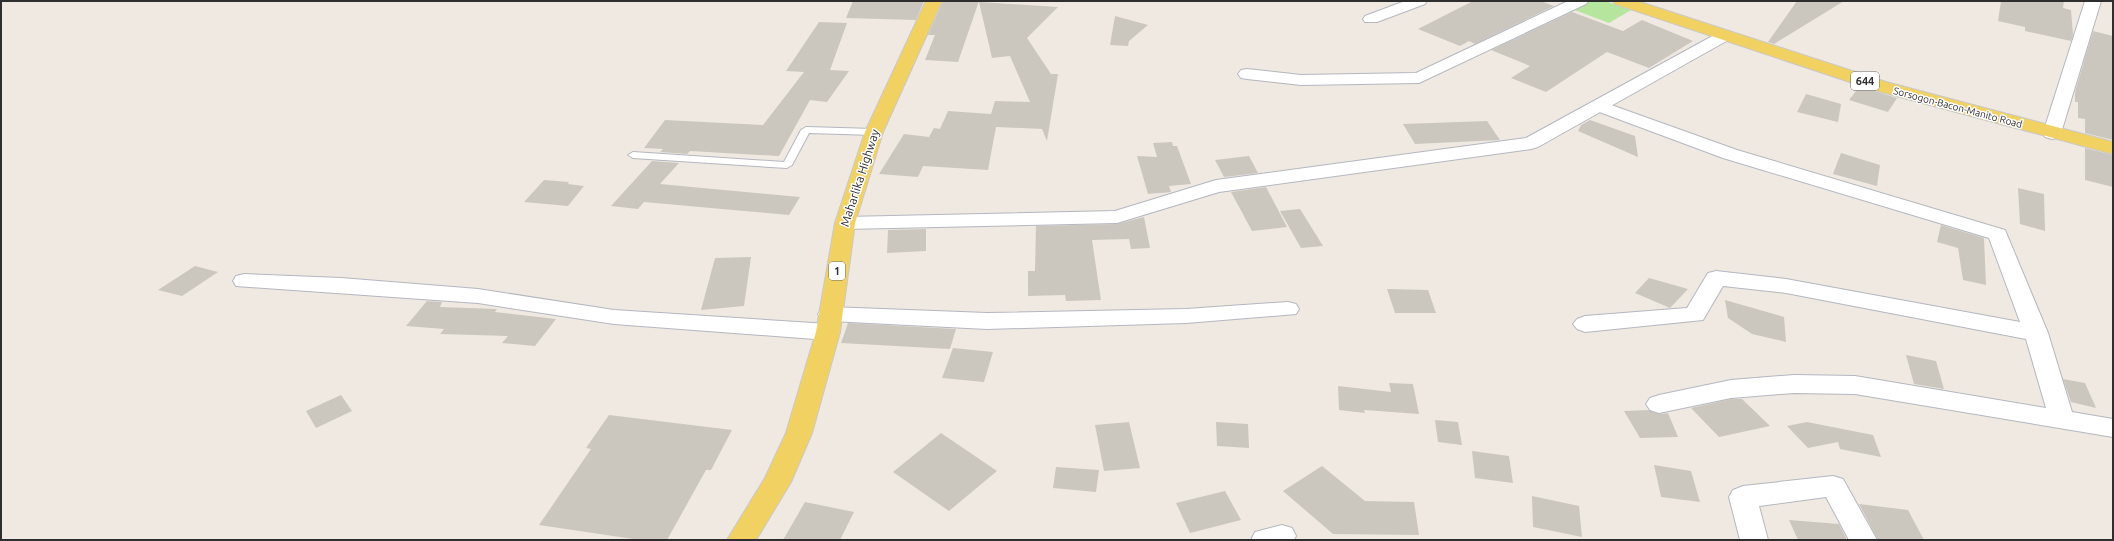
<svg xmlns="http://www.w3.org/2000/svg" width="2114" height="541" viewBox="0 0 2114 541" font-family="Ubuntu,sans-serif">
<rect width="100%" height="100%" fill="#efe9e1"/>
<polygon fill="#b6e59e" points="1587,1 1605,1 1631,10 1609,23 1572,9"/>
<g fill="#cbc7bf">
<polygon points="853,1 924,1 916,20 846,18"/>
<polygon points="943,1 979,1 958,62 925,60 935,35 928,35"/>
<polygon points="1473,1 1541,1 1554,6 1475,44 1469,41 1460,46 1418,29"/>
<polygon points="1797,1 1844,1 1774,44 1768,42"/>
<polygon points="2001,1 2064,1 2063,8 2071,10 2073,35 2071,41 2025,31 2025,27 1998,21"/>
<polygon points="979,2 1058,7 1027,38 1051,74 1058,74 1047,141 1042,129 996,127 988,170 923,166 918,177 879,174 904,134 929,137 934,128 940,129 948,111 991,114 995,101 1030,102 1010,56 992,58"/>
<polygon points="1572,12 1623,31 1642,20 1693,41 1649,68 1607,52 1546,92 1511,78 1530,66 1491,50"/>
<polygon points="1115,16 1148,25 1129,41 1128,46 1110,45"/>
<polygon points="819,22 847,23 830,70 849,71 827,102 810,100 779,156 690,151 687,154 660,152 663,149 644,148 665,120 763,125 804,72 786,71"/>
<polygon points="2093,31 2113,36 2113,140 2085,133 2085,119 2078,118 2078,102 2075,102 2075,92"/>
<polygon points="1859,87 1874,91 1897,98 1888,112 1849,100"/>
<polygon points="1806,94 1841,104 1838,122 1797,112"/>
<polygon points="1590,120 1635,136 1638,157 1578,131 1581,125"/>
<polygon points="1487,121 1500,140 1415,144 1403,124"/>
<polygon points="1172,142 1173,146 1177,146 1191,184 1169,186 1171,192 1148,194 1137,156 1157,157 1153,143"/>
<polygon points="2085,148 2113,155 2113,187 2085,180"/>
<polygon points="1841,153 1880,165 1877,186 1833,174"/>
<polygon points="1249,156 1258,173 1224,177 1215,160"/>
<polygon points="652,161 679,163 660,184 800,197 789,215 644,202 638,209 611,206"/>
<polygon points="544,180 569,182 568,184 584,186 568,206 524,202"/>
<polygon points="1266,187 1287,227 1252,231 1231,192"/>
<polygon points="2018,188 2044,194 2045,231 2020,224"/>
<polygon points="1300,209 1323,246 1301,248 1280,211"/>
<polygon points="1144,217 1150,248 1131,249 1129,239 1092,240 1101,300 1066,301 1065,295 1028,296 1028,271 1035,271 1036,226 1117,224"/>
<polygon points="1941,225 1984,238 1986,285 1963,280 1958,248 1937,242"/>
<polygon points="926,229 926,251 887,253 888,230"/>
<polygon points="751,257 744,306 701,310 715,258"/>
<polygon points="195,266 218,272 182,296 158,290"/>
<polygon points="1649,278 1688,289 1670,308 1635,293"/>
<polygon points="1387,289 1428,290 1436,313 1395,313"/>
<polygon points="1725,300 1784,317 1786,342 1752,334 1728,318"/>
<polygon points="427,301 442,302 440,307 497,309 495,312 556,319 535,346 502,343 508,336 440,334 444,329 406,326"/>
<polygon points="848,323 956,329 950,349 841,343"/>
<polygon points="953,348 993,352 984,382 942,378"/>
<polygon points="1906,355 1936,361 1944,389 1914,384"/>
<polygon points="2063,379 2085,383 2096,408 2071,402"/>
<polygon points="1389,383 1413,384 1419,414 1364,410 1365,413 1339,410 1338,386 1391,392"/>
<polygon points="341,395 352,411 316,428 306,411"/>
<polygon points="1731,399 1742,399 1770,426 1719,437 1691,408"/>
<polygon points="1648,410 1659,414 1668,413 1678,437 1640,438 1624,411"/>
<polygon points="609,415 732,430 711,470 706,470 667,540 640,540 539,525 591,449 586,448"/>
<polygon points="1435,420 1458,422 1462,445 1438,442"/>
<polygon points="1129,422 1140,468 1104,471 1095,425"/>
<polygon points="1216,422 1248,424 1249,448 1217,446"/>
<polygon points="1807,422 1873,435 1881,457 1840,449 1838,442 1808,448 1787,426"/>
<polygon points="941,433 997,471 949,511 893,472"/>
<polygon points="1472,451 1509,456 1513,483 1475,478"/>
<polygon points="1654,465 1691,471 1700,502 1661,497"/>
<polygon points="1322,466 1365,501 1414,502 1419,535 1333,534 1283,491"/>
<polygon points="1056,467 1099,470 1096,492 1053,488"/>
<polygon points="1225,491 1241,520 1190,533 1176,503"/>
<polygon points="1532,496 1579,506 1582,537 1533,527"/>
<polygon points="805,502 854,512 840,540 783,540"/>
<polygon points="1859,504 1908,510 1924,540 1878,540"/>
<polygon points="1789,520 1839,524 1847,540 1798,540"/>
</g>
<g fill="none" stroke-linecap="round" stroke-linejoin="round">
<defs>
<polygon id="service" points="806,127 874,129 879,132 874,135 809,133 792,165 787,168 633,158 628,155 633,152 784,162 801,130"/>
<g id="minor">
<polygon points="1405,1 1427,1 1425,4 1377,22 1365,22 1363,19 1365,16"/>
<polygon points="1568,1 1588,1 1586,4 1419,83 1301,85 1247,79 1241,78 1238,74 1241,70 1247,69 1301,75 1416,73"/>
<polygon points="2085,1 2101,1 2061,133 2059,137 2052,139 2045,137 2043,133"/>
<polygon points="1600,101 1737,150 2005,230 2048,333 2072,412 2113,419 2113,437 1855,394 1794,393 1731,398 1659,413 1650,410 1646,404 1650,398 1659,395 1731,380 1794,375 1855,376 2046,408 2026,339 1786,293 1723,286 1703,320 1585,332 1577,329 1573,324 1577,319 1585,316 1687,308 1708,273 1716,271 1786,279 2020,322 1989,238 1723,158 1594,110 1591,106 1594,102"/>
<polygon points="244,274 341,278 478,289 614,310 828,324 836,327 840,332 836,337 828,340 614,324 478,303 236,286 233,281 236,276"/>
<polygon points="1288,302 1296,304 1299,309 1296,314 1186,323 987,329 830,321 822,319 818,314 822,309 830,307 987,313 1186,309"/>
<polygon points="1833,476 1843,479 1877,540 1849,540 1826,497 1759,506 1768,540 1740,540 1729,497 1733,490 1743,486"/>
<polygon points="1282,525 1292,528 1296,536 1294,540 1251,540 1255,532"/>
</g>
<polygon id="tertiary" points="1724,31 1730,33 1732,36 1730,39 1538,147 1531,149 1219,192 1117,223 845,229 838,227 835,223 838,219 845,217 1115,211 1216,180 1526,138 1718,33"/>
<g id="primary">
<polygon points="926,1 942,1 883,132 855,223 840,332 812,433 791,482 756,540 727,540 765,478 786,433 816,332 835,223 865,132"/>
<polygon points="1613,1 1637,1 1886,82 2113,142 2113,154 1874,90 1615,4"/>
</g>
</defs>
<use href="#service" stroke="#b4b7c1" stroke-width="2"/>
<use href="#minor" stroke="#b4b7c1" stroke-width="2"/>
<use href="#tertiary" stroke="#b4b7c1" stroke-width="2"/>
<use href="#primary" stroke="#c9c9c9" stroke-width="2"/>
<use href="#service" fill="#fff" fill-rule="evenodd"/>
<use href="#minor" fill="#fff" fill-rule="evenodd"/>
<use href="#tertiary" fill="#fff" fill-rule="evenodd"/>
<use href="#primary" fill="#f2d163" fill-rule="evenodd"/>
</g>
<g text-anchor="middle" stroke-width="3" stroke-linejoin="round" paint-order="stroke">
<g font-size="10" fill="#2e2e2e" stroke="#fff">
<text transform="translate(1958 107) rotate(15)" y="4">Sorsogon-Bacon-Manito Road</text>
</g>
<g fill="#fff" stroke="#6d6d6d" stroke-width="1">
<rect x="1851" y="72" width="28" height="18" rx="3"/>
<rect x="829" y="262" width="16" height="18" rx="3"/>
</g>
<g font-size="11" font-weight="bold" fill="#2e2e2e">
<text x="1865" y="85">644</text>
<text x="837" y="275">1</text>
</g>
<g font-size="12" fill="#2e2e2e" stroke="#fff">
<text transform="translate(860 178) rotate(-72)" y="4">Maharlika Highway</text>
</g>
</g>
<rect width="2114" height="541" fill="none" stroke="#2e2e2e" stroke-width="4"/>
</svg>
